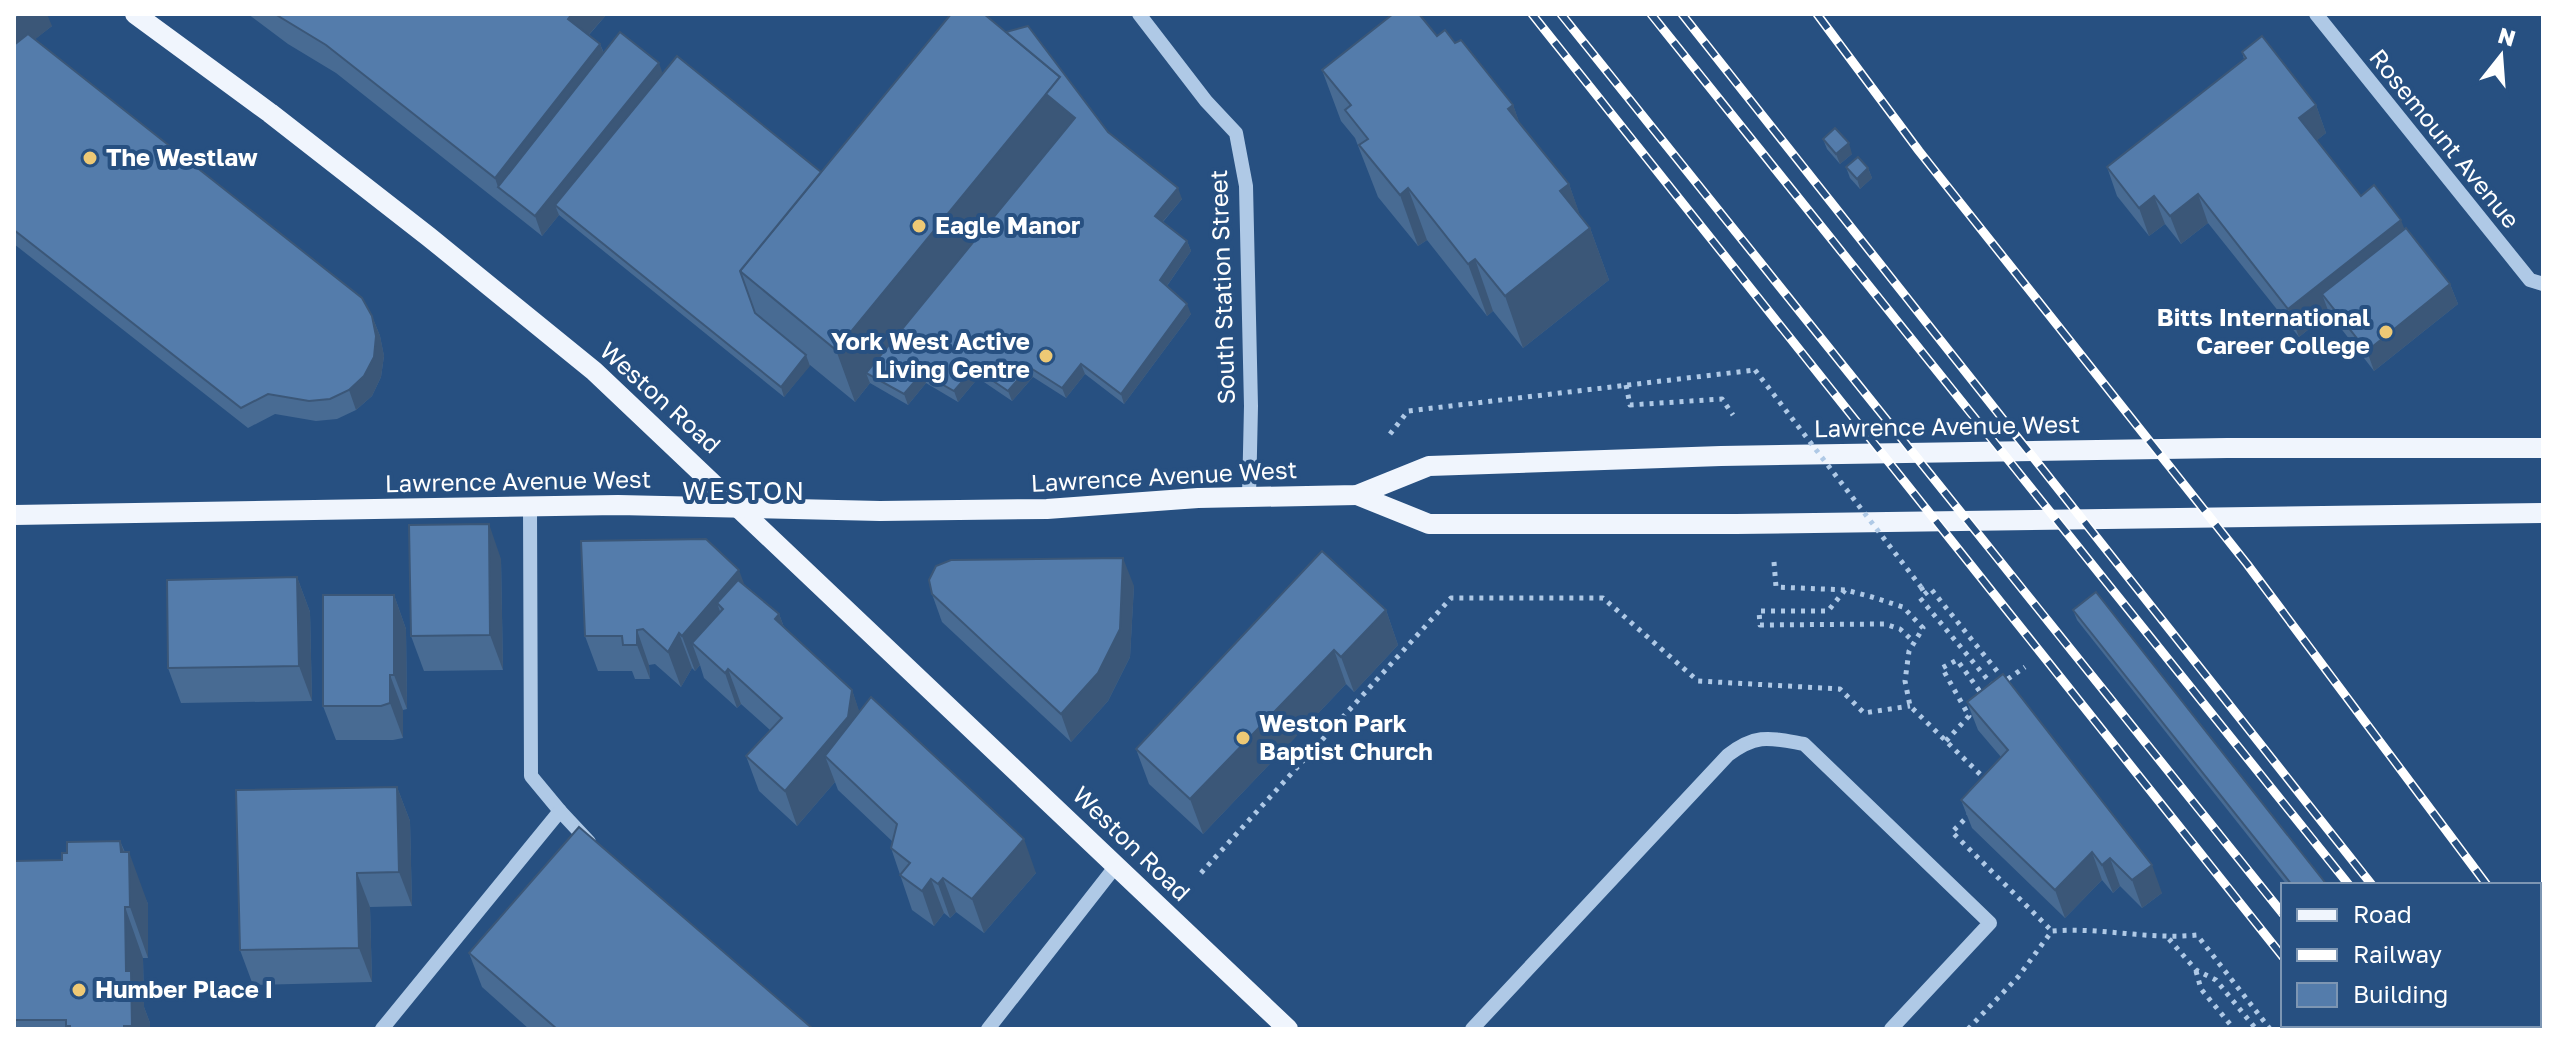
<svg xmlns="http://www.w3.org/2000/svg" width="2557" height="1043" viewBox="0 0 2557 1043" font-family="'Golos Text',sans-serif">
<rect width="100%" height="100%" fill="#275081"/>
<g fill="none" stroke-linecap="round" stroke-linejoin="round">
<g stroke="#afc9e6" stroke-width="5" stroke-dasharray="4 6" stroke-linecap="butt">
<polyline points="1626,385 1630,405 1722,399 1733,415"/>
<polyline points="1390,434 1408,411 1755,370"/>
<polyline points="1774,562 1776,587 1846,590 1872,597 1903,607 1923,628 1909,651 1905,681 1910,706 1986,780"/>
<polyline points="1921,587 1925,594"/>
<polyline points="1845,590 1828,611 1759,611 1760,625 1885,624 1900,629 1914,642"/>
<polyline points="1993,686 1920,598 1931,589 2005,681 2025,667"/>
<polyline points="1946,741 1969,716 1942,668 1957,660 1984,697"/>
<polyline points="1971,813 1952,832 2052,931"/>
<polyline points="1201,873 1451,598 1603,598 1698,681 1840,689 1864,713 1910,706"/>
<polyline points="2169,939 2196,970 2216,980 2256,1029"/>
<polyline points="2196,971 2201,989 2234,1029"/>
<path d="M1968,1029L2018,977L2052,931C2101,927 2148,940 2197,935L2270,1029"/>
</g>
<g stroke="#afc9e6" stroke-width="14">
<polyline points="1139,14 1206,101 1236,133 1246,186 1251,406 1249,497"/>
<polyline points="2316,14 2530,280 2543,284"/>
<polyline points="530,507 531,776 560,811"/>
<polyline points="382,1029 560,811 589,842"/>
<polyline points="988,1029 1115,867"/>
<path d="M1472,1029L1728,755C1757,733 1770,738 1804,744L1990,923L1891,1029"/>
</g>
<g stroke="#f0f5fd" stroke-width="20">
<polyline points="135,14 270,113 429,237 594,371 1288,1029"/>
<polyline points="1357,495 1429,524 1736,524 2543,513"/>
<polyline points="14,515 618,505 880,511 1047,509 1198,498 1357,495 1429,466 1721,456 2227,448 2543,448"/>
</g>
<defs>
<g id="rail">
<polyline points="1532,14 2283,957"/>
<polyline points="1561,14 2283,914"/>
<polyline points="1651,14 2349,885"/>
<polyline points="1682,14 2372,885"/>
<polyline points="1817,14 1919,151 2247,564 2487,885"/>
<polyline points="2539,955 2543,960"/>
<polyline points="2337,1025 2341,1029"/>
<polyline points="2372,1025 2375,1029"/>
<polyline points="2462,1025 2465,1029"/>
<polyline points="2483,1025 2486,1029"/>
</g>
</defs>
<use href="#rail" stroke="#fff" stroke-width="9"/>
<use href="#rail" stroke="#275081" stroke-width="6" stroke-dasharray="18" stroke-linecap="butt"/>
<polyline stroke="#afc9e6" stroke-width="5" stroke-dasharray="4 6" stroke-linecap="butt" points="1755,370 1921,587"/>
</g>
<g fill="#486b93">
<polygon points="14,14 52,26 35,39 372,316 380,336 384,356 381,377 372,396 356,410 337,419 316,421 275,414 248,428 14,244"/>
<polygon points="248,14 607,14 589,35 600,44 604,53 662,73 821,172 1108,132 1182,199 1163,222 1187,241 1191,251 1167,286 1191,314 1124,404 1085,374 1066,398 1033,377 1012,401 978,378 958,402 926,383 908,405 870,383 855,402 810,365 784,397 559,215 542,236 336,73 288,44"/>
<polygon points="1437,36 1455,43 1513,105 1519,122 1569,184 1580,216 1590,228 1609,280 1523,348 1493,311 1487,316 1427,240 1418,246 1378,197 1355,138 1341,121 1322,70"/>
<polygon points="2242,52 2316,105 2326,133 2317,140 2361,196 2405,229 2450,284 2458,304 2374,371 2329,313 2299,337 2208,223 2181,244 2165,224 2149,236 2117,196 2107,167 2244,59"/>
<polygon points="1823,139 1852,154 1840,164 1827,149"/>
<polygon points="1846,167 1868,168 1872,178 1860,189 1850,178"/>
<polygon points="501,559 503,670 424,671 411,636"/>
<polygon points="297,577 310,612 312,701 181,703 168,668"/>
<polygon points="745,585 779,614 784,627 852,690 859,712 1036,873 984,933 956,912 950,918 944,913 934,926 912,910 891,848 893,842 838,790 835,782 797,826 759,791 746,756 770,730 741,704 737,708 704,678 700,665 695,671 692,668 681,687 655,664 649,665 650,679 635,679 632,671 598,671 585,636"/>
<polygon points="1134,586 1130,657 1108,701 1071,742 942,622 932,594"/>
<polygon points="394,595 406,629 407,709 403,710 403,738 393,740 336,740 323,706"/>
<polygon points="1386,610 1398,645 1354,692 1346,684 1203,834 1149,784 1136,749"/>
<polygon points="2073,610 2327,885 2287,885 2077,620"/>
<polygon points="1967,702 2162,893 2142,908 2120,886 2113,893 2102,880 2065,918 1972,828 1961,800 2001,757 1978,730"/>
<polygon points="397,787 410,821 412,906 370,907 372,982 253,985 240,950"/>
<polygon points="120,841 148,904 148,958 143,958 144,1007 150,1023 150,1029 14,1029 14,861 62,860 67,853"/>
<polygon points="469,953 813,1029 529,1029 482,987"/>
</g>
<g fill="#3b5778">
<polygon points="21,14 47,14 52,26 14,56 14,20"/>
<polygon points="572,14 607,14 578,47 568,19"/>
<polygon points="600,44 611,72 498,187 495,178"/>
<polygon points="659,63 666,83 555,205 559,215 542,236 535,216"/>
<polygon points="1060,77 1079,129 866,373 870,383 855,402 836,350"/>
<polygon points="1513,105 1532,156 1508,109"/>
<polygon points="2316,105 2326,133 2310,146 2299,118"/>
<polygon points="1849,143 1852,154 1840,164 1836,154"/>
<polygon points="1868,168 1872,178 1860,189 1857,179"/>
<polygon points="1569,184 1586,232 1590,228 1609,280 1523,348 1505,296 1560,191"/>
<polygon points="1178,188 1182,199 1159,226 1155,216"/>
<polygon points="1408,188 1427,240 1418,246 1400,195"/>
<polygon points="2198,194 2208,223 2181,244 2170,216"/>
<polygon points="2154,196 2165,224 2149,236 2139,208"/>
<polygon points="2401,220 2412,248 2322,294 2329,313 2299,337 2288,309"/>
<polygon points="1187,241 1191,251 1164,290 1160,280"/>
<polygon points="1475,259 1493,311 1487,316 1468,264"/>
<polygon points="2450,284 2458,304 2374,371 2367,351"/>
<polygon points="1187,304 1191,314 1124,404 1121,394"/>
<polygon points="372,316 380,336 384,356 381,377 372,396 356,410 349,390"/>
<polygon points="806,355 810,366 784,397 781,387"/>
<polygon points="1081,364 1085,374 1066,398 1062,388"/>
<polygon points="1029,367 1033,377 1012,401 1008,391"/>
<polygon points="974,368 978,378 958,402 954,391"/>
<polygon points="922,373 926,383 908,405 904,394"/>
<polygon points="489,524 501,559 503,670 490,635"/>
<polygon points="1123,558 1134,586 1130,657 1108,701 1071,742 1061,714"/>
<polygon points="739,570 752,605 723,609 717,603 728,633 692,643 700,665 695,671 682,636"/>
<polygon points="297,577 310,612 312,701 299,666"/>
<polygon points="394,595 406,629 407,709 394,675"/>
<polygon points="1386,610 1398,645 1354,692 1341,657"/>
<polygon points="779,614 792,649 775,619"/>
<polygon points="637,630 649,665 650,679 637,645"/>
<polygon points="679,633 692,668 681,687 668,652"/>
<polygon points="1334,650 1346,684 1203,834 1190,799"/>
<polygon points="728,669 741,704 737,708 725,673"/>
<polygon points="390,675 403,710 403,738 390,703"/>
<polygon points="852,690 864,725 825,756 835,782 797,826 785,791"/>
<polygon points="397,787 410,821 412,906 399,872"/>
<polygon points="1024,839 1036,873 984,933 972,899"/>
<polygon points="120,841 129,865 129,852 148,904 148,958 130,907 121,852"/>
<polygon points="2092,852 2102,880 2065,918 2055,890"/>
<polygon points="2110,858 2120,886 2113,893 2102,865"/>
<polygon points="2152,865 2162,893 2142,908 2132,880"/>
<polygon points="357,873 370,907 372,982 359,948"/>
<polygon points="943,878 956,912 950,918 938,884"/>
<polygon points="931,879 944,913 934,926 922,891"/>
<polygon points="125,907 143,958 144,1007 150,1023 150,1029 133,1029 132,1026 126,971"/>
</g>
<g fill="#547cab" stroke="#3b5778" stroke-width="2">
<polygon points="14,14 21,14 14,20"/>
<polygon points="275,14 572,14 568,19 600,44 495,178 326,45"/>
<polygon points="951,14 984,14 1060,77 836,350 740,271"/>
<polygon points="1393,14 1419,14 1437,36 1445,30 1455,43 1461,40 1513,105 1508,109 1569,184 1560,191 1590,228 1505,296 1475,259 1468,264 1408,188 1400,195 1359,145 1368,139 1345,110 1351,105 1322,70"/>
<polygon points="1028,26 1108,132 1178,188 1155,216 1187,241 1160,280 1187,304 1121,394 1081,364 1062,388 1029,367 1008,391 974,368 954,391 922,373 904,394 866,373 1075,118 1046,94 1060,77 1006,32"/>
<polygon points="620,32 659,63 535,216 498,187"/>
<polygon points="28,34 362,298 372,316 376,336 374,357 364,376 349,390 330,399 309,401 268,394 241,408 14,230 14,45"/>
<polygon points="2262,36 2316,105 2299,118 2361,196 2374,185 2401,220 2288,309 2198,194 2170,216 2154,196 2139,208 2107,167 2246,58 2242,52"/>
<polygon points="677,56 821,172 740,271 755,313 806,355 781,387 555,205"/>
<polygon points="1835,128 1849,143 1836,154 1823,139"/>
<polygon points="1858,157 1868,168 1857,179 1846,167"/>
<polygon points="2406,228 2450,284 2367,351 2322,294"/>
<polygon points="489,524 490,635 411,636 409,525"/>
<polygon points="706,539 739,570 682,636 679,633 668,652 643,629 637,630 637,645 623,645 622,636 585,636 581,541"/>
<polygon points="1322,551 1386,610 1341,657 1334,650 1190,799 1136,749"/>
<polygon points="1123,558 1120,629 1098,673 1061,714 932,594 929,580 936,566 951,560"/>
<polygon points="297,577 299,666 168,668 167,580"/>
<polygon points="738,580 779,614 775,619 852,690 848,717 785,791 746,756 782,718 728,669 725,673 692,643 723,609 717,603"/>
<polygon points="2096,592 2327,885 2292,885 2073,610"/>
<polygon points="323,595 394,595 394,675 390,675 390,703 381,706 323,706"/>
<polygon points="2003,674 2152,865 2132,880 2110,858 2102,865 2092,852 2055,890 1961,800 2008,750 1967,702"/>
<polygon points="871,697 1024,839 972,899 943,878 938,884 931,879 922,891 900,875 910,863 891,848 897,824 825,756"/>
<polygon points="397,787 399,872 357,873 359,948 240,950 236,790"/>
<polygon points="579,827 813,1029 557,1029 469,953"/>
<polygon points="120,841 121,852 129,852 130,907 125,907 126,971 131,971 132,1026 124,1026 124,1029 70,1029 70,1026 66,1026 66,1020 14,1020 14,861 62,860 62,853 67,853 67,842"/>
</g>
<g fill="#eec975" stroke="#275081" stroke-width="3">
<circle cx="90" cy="158" r="8"/>
<circle cx="919" cy="226" r="8"/>
<circle cx="2386" cy="332" r="8"/>
<circle cx="1046" cy="356" r="8"/>
<circle cx="1243" cy="738" r="8"/>
<circle cx="79" cy="990" r="8"/>
</g>
<g text-anchor="middle" stroke-width="8" stroke-linejoin="round" paint-order="stroke">
<g font-size="24" fill="#fff" stroke="#275081">
<text transform="translate(2444 139) rotate(51)" y="8">Rosemount Avenue</text>
<text transform="translate(1223 287) rotate(-92)" y="8">South Station Street</text>
<text transform="translate(660 398) rotate(42)" y="8">Weston Road</text>
<text transform="translate(1947 427) rotate(-1)" y="8">Lawrence Avenue West</text>
<text transform="translate(1164 477) rotate(-3)" y="8">Lawrence Avenue West</text>
<text transform="translate(518 482) rotate(-1)" y="8">Lawrence Avenue West</text>
<text transform="translate(1131 844) rotate(44)" y="8">Weston Road</text>
</g>
<g font-size="24" font-weight="bold" fill="#fff" stroke="#275081" text-anchor="start">
<text x="106" y="166">The Westlaw</text>
<text x="935" y="234">Eagle Manor</text>
<text x="2370" y="326" text-anchor="end">Bitts International<tspan x="2370" dy="28">Career College</tspan></text>
<text x="1030" y="350" text-anchor="end">York West Active<tspan x="1030" dy="28">Living Centre</tspan></text>
<text x="1259" y="732">Weston Park<tspan x="1259" dy="28">Baptist Church</tspan></text>
<text x="95" y="998">Humber Place I</text>
</g>
<g font-size="26" letter-spacing="2" fill="#fff" stroke="#275081">
<text x="744" y="500">WESTON</text>
</g>
</g>
<rect width="2557" height="1043" fill="none" stroke="#ffffff" stroke-width="32"/>
<rect x="2281" y="883" width="260" height="144" fill="#275081" stroke="#7d96b3" stroke-width="2"/>
<rect x="2297" y="909" width="40" height="12" fill="#f0f5fd" stroke="#7d96b3" stroke-width="2"/>
<text x="2353" y="923" font-size="24" fill="#ffffff">Road</text>
<rect x="2297" y="949" width="40" height="12" fill="#ffffff" stroke="#7d96b3" stroke-width="2"/>
<text x="2353" y="963" font-size="24" fill="#ffffff">Railway</text>
<rect x="2297" y="983" width="40" height="24" fill="#547cab" stroke="#7d96b3" stroke-width="2"/>
<text x="2353" y="1003" font-size="24" fill="#ffffff">Building</text>
<g transform="translate(2501 56) rotate(17)" stroke="#275081" stroke-width="6" paint-order="stroke">
<path d="M0-6L14 30L0 20L-14 30Z" fill="#ffffff"/>
<text y="-12" font-size="22" font-weight="bold" text-anchor="middle" fill="#ffffff">N</text>
</g>
</svg>
